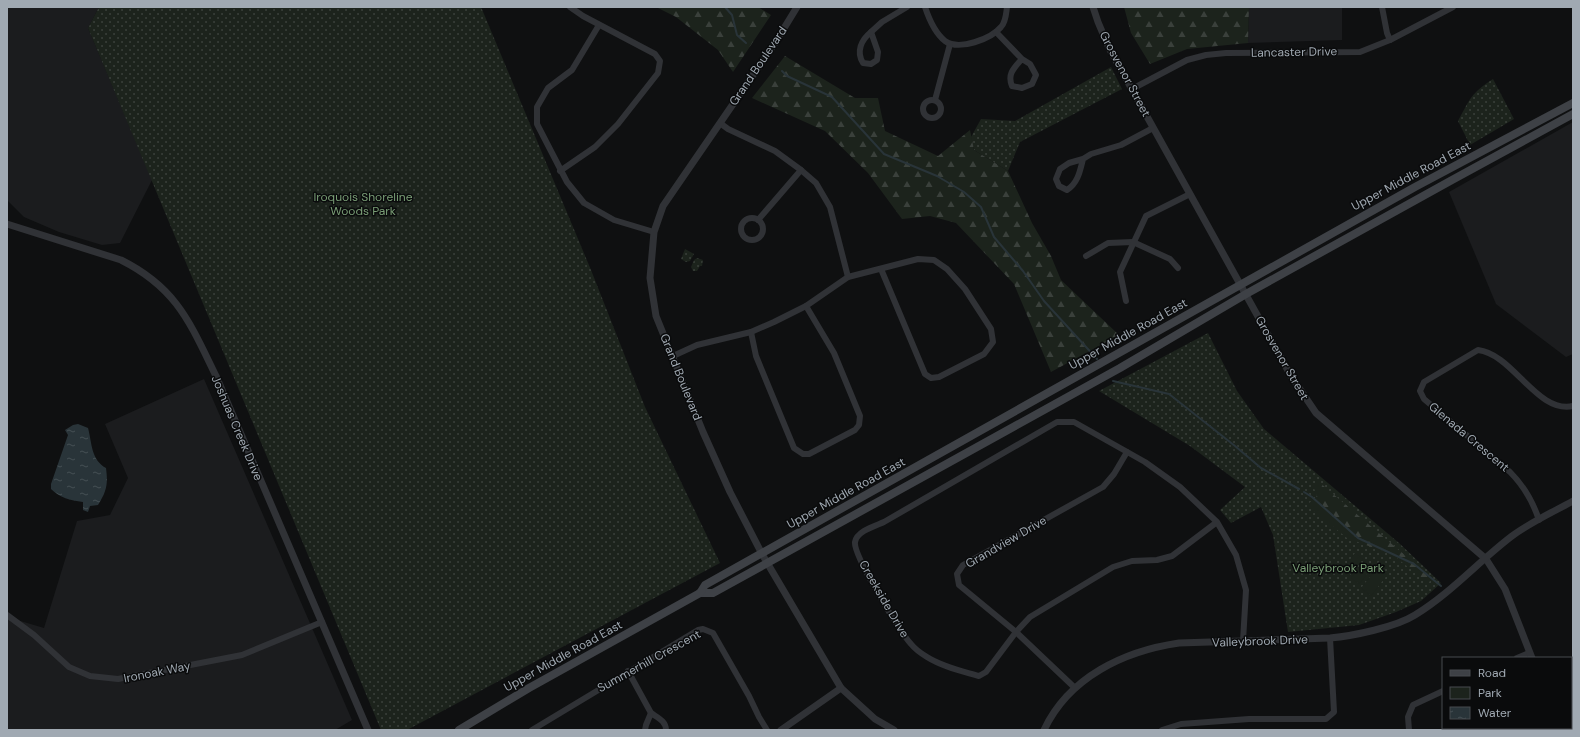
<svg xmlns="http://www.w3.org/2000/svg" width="1580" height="737" viewBox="0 0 1580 737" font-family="'DM Sans',sans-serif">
<defs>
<pattern id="green-dots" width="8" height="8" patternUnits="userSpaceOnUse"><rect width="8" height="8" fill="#1c231c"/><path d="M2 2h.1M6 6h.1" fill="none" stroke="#3a403b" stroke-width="1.8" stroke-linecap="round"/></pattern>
<pattern id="forest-firs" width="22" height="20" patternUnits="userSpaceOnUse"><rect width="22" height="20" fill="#1c231c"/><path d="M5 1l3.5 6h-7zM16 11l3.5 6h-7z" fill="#3a403b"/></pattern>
<pattern id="water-ripples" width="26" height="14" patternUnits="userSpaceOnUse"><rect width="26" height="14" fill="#293439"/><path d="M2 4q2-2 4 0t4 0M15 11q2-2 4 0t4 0" fill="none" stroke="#454f53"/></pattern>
</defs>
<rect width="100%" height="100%" fill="#0f1011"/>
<g fill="#1b1c1e">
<polygon points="7,7 99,7 88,28 152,180 120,243 102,245 59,232 24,217 7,200"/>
<polygon points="1249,7 1342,7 1342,40 1248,43"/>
<polygon points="1573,122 1573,354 1566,357 1496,304 1449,192"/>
<polygon points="204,379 352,720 335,730 7,730 7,617 44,628 77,521 110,515 128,478 105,424"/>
</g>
<g fill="url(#green-dots)">
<polygon points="99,7 481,7 591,270 645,407 720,563 407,730 381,730 88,28"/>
<polygon points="1111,67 1122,89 1020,142 1008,171 974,150 971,137 981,119 1015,121"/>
<path d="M1493,79L1514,119L1470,145L1458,121C1470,99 1471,93 1493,79Z"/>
<polygon points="685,249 694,254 690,261 686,262 681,259"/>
<polygon points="697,258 703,260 702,266 700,266 697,271 693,271 691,267 694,260"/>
<polygon points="1208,333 1237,391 1264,429 1399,543 1441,583 1421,601 1396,612 1359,625 1288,632 1273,535 1261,507 1231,523 1220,510 1245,487 1190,446 1099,391"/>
</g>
<g fill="url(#forest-firs)">
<polygon points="656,7 758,7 771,15 733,72 718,50 676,17"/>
<polygon points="1124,7 1249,7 1248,43 1187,49 1150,64 1131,33"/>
<polygon points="785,56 855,98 878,98 885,131 938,156 970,130 974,150 1008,171 1032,223 1051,256 1061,280 1119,335 1051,372 1014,284 956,223 930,216 902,219 868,173 825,131 752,98"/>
<polygon points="1319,482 1421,569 1432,579 1428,583 1393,555 1347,538 1307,505 1317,496 1314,488"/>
</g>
<g fill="#1c231c">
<polygon points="1355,553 1363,559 1349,576 1342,570"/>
<polygon points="1365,561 1373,567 1359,584 1351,578"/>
<polygon points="1377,568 1387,575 1371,596 1361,588"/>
</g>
<path fill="url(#water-ripples)" d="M78,424L88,428C92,443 91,460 106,468C108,484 107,491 98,505L90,506L88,512L83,510V502C70,500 60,498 51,489V484L68,435L65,430L73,425Z"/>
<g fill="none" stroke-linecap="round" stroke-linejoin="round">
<g stroke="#293439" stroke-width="2">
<polyline points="725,7 732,15 737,35 746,43"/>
<polyline points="782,71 787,76 832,97 884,154 937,176 964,192 981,207 994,237 1023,271 1044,301 1097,359"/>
<polyline points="1113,381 1169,394 1235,446 1261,468 1299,489"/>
<polyline points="1304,492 1312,497 1358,538 1414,564 1441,586"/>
</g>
<g stroke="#303236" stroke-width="6">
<path d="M925,7C929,19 935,33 945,41C959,51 991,39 1001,27C1006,22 1006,14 1007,7"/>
<polyline points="1382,7 1387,33 1390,40"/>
<polyline points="599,25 572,70 548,88 537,107 537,124 567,182 584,203 614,220 654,232"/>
<path d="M871,32L878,52L877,60L871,64L863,63C856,52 861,40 871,32Z"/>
<polyline points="871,32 882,22 907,7"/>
<path d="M996,32L1022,59L1030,64L1036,75L1032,84L1022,88L1012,86C1007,74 1014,68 1022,59"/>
<polyline points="1132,89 1187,60 1206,55 1226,53 1360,52 1390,40 1453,7"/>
<circle cx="932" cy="109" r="9"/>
<polyline points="935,100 950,44"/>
<polyline points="720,123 728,129 775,151 801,170 816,183 830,207 848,277"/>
<path d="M1083,159C1080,171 1078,183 1067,190L1059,186L1056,179L1060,169L1069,163L1083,159L1091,154L1121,145L1153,128"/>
<polyline points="560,171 595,147 618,124 658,73 660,61 655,54 583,16 570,7"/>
<circle cx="752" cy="229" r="11"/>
<polyline points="758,220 801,170"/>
<polyline points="1086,256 1108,243 1133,242 1170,259 1178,268"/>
<polyline points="1126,301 1120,272 1146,216 1190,194"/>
<polyline points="751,332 756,356 794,448 803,454 809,454 855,430 859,425 860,416 834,353 806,306"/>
<polyline points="673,356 697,345 751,332 774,322 806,306 848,277 918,259 934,260 947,269 965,289 991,329 993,342 984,354 939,377 931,378 925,374 881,269"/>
<path d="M1539,520C1533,502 1524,486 1510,472L1424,399L1420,391L1424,382L1478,350C1513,354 1537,414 1573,406"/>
<path d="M1217,522L1172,556L1157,560L1132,561L1113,567L1030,617L1016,632L986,672L979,676C962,671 943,667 927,657C922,654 915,649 911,644C900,632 853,555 855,542C857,531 875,526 884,522L1057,422H1074L1145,462L1180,487L1217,522L1236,555L1246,590L1243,641"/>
<polyline points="7,615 34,635 69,667 90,676 118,679 242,655 322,622"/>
<polyline points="1517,658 1529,653"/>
<polyline points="628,671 651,713"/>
<polyline points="1075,688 1016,632 959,585 957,574 963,565 1103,487 1114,474 1127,452"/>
<polyline points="532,730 698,630 703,629 713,633 749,696 759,717 767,730"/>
<path d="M645,730L646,725L651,713C658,718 666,721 666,730"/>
<polyline points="1162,730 1181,724 1249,719 1326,719 1334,712 1330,638"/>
<polyline points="1409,730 1408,717 1413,705 1443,691"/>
<polyline points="1542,730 1546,728"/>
</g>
<g stroke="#303236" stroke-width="7">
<polyline points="797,7 775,43 663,206 654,232 650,278 656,316 703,432 730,492 762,554 841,688 875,719 894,730"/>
<polyline points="1093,7 1098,22 1109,48 1291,376 1316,413 1486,559 1505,589 1532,658"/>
<path d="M7,224L121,260C177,288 190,323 216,376L368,730"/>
<polyline points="1563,728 1564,730"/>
<polyline points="781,730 841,688"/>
<path d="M1044,730C1069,677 1124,651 1179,643L1330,638C1353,636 1396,627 1415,615C1451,593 1479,561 1512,536C1531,522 1553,512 1573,501"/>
</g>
<g stroke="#3e4146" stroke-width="8">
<polyline points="700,593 713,593 1120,368 1246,294 1452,180 1573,114"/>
<polyline points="459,730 529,688 700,593 705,585 1415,187 1573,103"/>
</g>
</g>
<g text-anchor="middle" stroke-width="3" stroke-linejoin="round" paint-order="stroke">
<g font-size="12" fill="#a0a9b2" stroke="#0a0b0c">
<text transform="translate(1294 52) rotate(-1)" y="4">Lancaster Drive</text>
<text transform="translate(758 66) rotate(-56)" y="4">Grand Boulevard</text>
<text transform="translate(1125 74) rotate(62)" y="4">Grosvenor Street</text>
<text transform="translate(1411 176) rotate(-28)" y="4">Upper Middle Road East</text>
<text transform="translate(1128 334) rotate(-29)" y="4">Upper Middle Road East</text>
<text transform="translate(1282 358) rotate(60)" y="4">Grosvenor Street</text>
<text transform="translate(681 377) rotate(68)" y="4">Grand Boulevard</text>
<text transform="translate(237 428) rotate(67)" y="4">Joshuas Creek Drive</text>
<text transform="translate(1469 437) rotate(40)" y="4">Glenada Crescent</text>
<text transform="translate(846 493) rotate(-29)" y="4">Upper Middle Road East</text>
<text transform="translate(1006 542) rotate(-30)" y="4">Grandview Drive</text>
<text transform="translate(884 599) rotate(60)" y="4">Creekside Drive</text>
<text transform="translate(1260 641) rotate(-2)" y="4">Valleybrook Drive</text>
<text transform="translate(563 656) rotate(-29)" y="4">Upper Middle Road East</text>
<text transform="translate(649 661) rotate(-29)" y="4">Summerhill Crescent</text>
<text transform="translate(157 672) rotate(-11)" y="4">Ironoak Way</text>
</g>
<g font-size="12" fill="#7a9e76" stroke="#0a0b0c">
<text x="363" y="201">Iroquois Shoreline<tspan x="363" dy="14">Woods Park</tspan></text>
<text x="1338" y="572">Valleybrook Park</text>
</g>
</g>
<rect width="1580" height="737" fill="none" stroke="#a0a9b2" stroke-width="16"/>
<rect x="1442" y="657" width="130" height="72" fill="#0a0b0c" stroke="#464a4e"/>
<rect x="1450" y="670" width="20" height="6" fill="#3e4146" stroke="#464a4e"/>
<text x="1478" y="677" font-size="12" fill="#a0a9b2">Road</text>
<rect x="1450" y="687" width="20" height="12" fill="#1c231c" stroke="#464a4e"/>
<text x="1478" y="697" font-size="12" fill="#a0a9b2">Park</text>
<rect x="1450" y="707" width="20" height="12" fill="url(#water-ripples)" stroke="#464a4e"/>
<text x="1478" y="717" font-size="12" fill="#a0a9b2">Water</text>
</svg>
